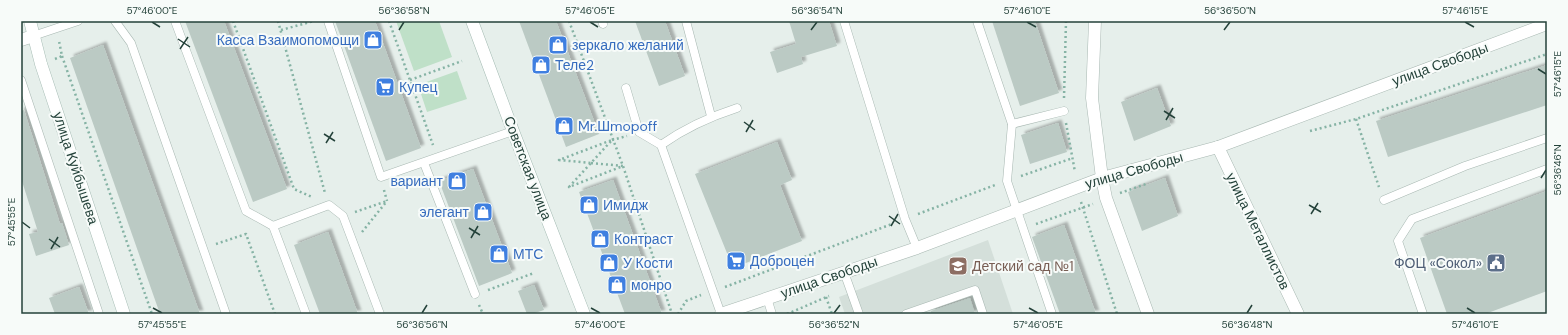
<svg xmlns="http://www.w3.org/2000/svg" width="1568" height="335" viewBox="0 0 1568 335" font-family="'DM Sans',sans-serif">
<defs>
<filter id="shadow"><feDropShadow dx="3.5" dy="-3.5" stdDeviation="1" flood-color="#0004"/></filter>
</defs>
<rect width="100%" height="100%" fill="#e6efeb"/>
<polygon fill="#d4dfda" points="988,240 1013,314 845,314 839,297"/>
<g fill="#bfe0c8">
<polygon points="396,21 439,21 452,57 414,71"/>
<polygon points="457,71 467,99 427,112 418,85"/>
</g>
<g fill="#bbcac4" filter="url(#shadow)">
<polygon points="185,21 224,21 287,189 253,202"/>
<polygon points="335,21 375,21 421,148 386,161"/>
<polygon points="519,21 556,21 599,134 566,147"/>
<polygon points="635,21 665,21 685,76 659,86"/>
<polygon points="789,21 829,21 837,46 801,57 803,64 777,73 770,52 796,44"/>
<polygon points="992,21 1035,21 1059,93 1020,106"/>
<polygon points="103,45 200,314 160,314 70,58"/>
<polygon points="1547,65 1547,105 1388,157 1376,121"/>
<polygon points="1157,88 1171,126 1134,141 1121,102"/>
<polygon points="24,110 60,224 62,223 69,245 36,256 29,234 38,232 21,178 21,111"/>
<polygon points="1058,123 1067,152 1030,164 1021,135"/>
<polygon points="777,142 792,180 780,185 802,241 733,268 695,174"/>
<polygon points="473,169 512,273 479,286 439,181"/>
<polygon points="1165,178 1178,216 1142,231 1128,192"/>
<polygon points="613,180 662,314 625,314 579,192"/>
<polygon points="1547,191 1547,291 1485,314 1447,314 1420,238"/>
<polygon points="1064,225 1096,314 1060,314 1032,237"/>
<polygon points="328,232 358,314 320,314 294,245"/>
<polygon points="534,285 544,310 532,314 527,314 518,291"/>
<polygon points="79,287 89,314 55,314 49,298"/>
<polygon points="970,298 975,314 931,314 931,311"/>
</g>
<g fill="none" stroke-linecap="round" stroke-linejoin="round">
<defs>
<g id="service">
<polyline points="115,21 131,43 226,314"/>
<polyline points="175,21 246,211 273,226 306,314"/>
<polyline points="328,21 381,177 513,131"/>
<polyline points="602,21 603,24"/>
<polyline points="686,21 711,116"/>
<polyline points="844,21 905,219 917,248"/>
<polyline points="977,21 1012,124 1007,181 1052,314"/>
<polyline points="33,36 78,21"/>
<polyline points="21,80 99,314"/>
<polyline points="626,88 639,132 661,145 721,314"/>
<polyline points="1012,124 1064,111"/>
<path d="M661,145C685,128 709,117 737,108"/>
<polyline points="424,163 475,294"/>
<polyline points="1384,200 1465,166 1547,138"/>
<polyline points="273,226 329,205 343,216 380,314"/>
<polyline points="844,272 859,314"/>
<polyline points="767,298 772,314"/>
<polyline points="906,314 975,290 983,314"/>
<polyline points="1423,314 1398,241 1412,219 1547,169"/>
</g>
<g id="minor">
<polyline points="1095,21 1092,98 1102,178 1106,198 1148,314"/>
<polyline points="1218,147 1298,314"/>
<polyline points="721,314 917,248 1102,178 1218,147 1547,24"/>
</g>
<polyline id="tertiary" points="21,40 33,36"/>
<g id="secondary">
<polyline points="30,21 41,64 124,314"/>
<polyline points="472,21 513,131 584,314"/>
</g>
</defs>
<use href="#service" stroke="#a8b8b2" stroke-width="9"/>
<use href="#minor" stroke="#a8b8b2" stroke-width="13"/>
<use href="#tertiary" stroke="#a8b8b2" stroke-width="13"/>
<use href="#secondary" stroke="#a4bbb3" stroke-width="13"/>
<g stroke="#86b3a5" stroke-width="2.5" stroke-dasharray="2 3" stroke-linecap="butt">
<polyline points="233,21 294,189 312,197"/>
<polyline points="278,21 325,193"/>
<polyline points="389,21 433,145"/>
<polyline points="569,21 623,166 672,314"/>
<polyline points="281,30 314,21"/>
<polyline points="62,56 152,314"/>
<polyline points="55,59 62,56 59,41"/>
<polyline points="410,80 462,61"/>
<polyline points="1064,98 1066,21"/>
<polyline points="1356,119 1379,187"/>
<polyline points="1066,123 1075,172"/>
<polyline points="1310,131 1356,119 1547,54"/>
<polyline points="612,140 627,136"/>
<polyline points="591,163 623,166 569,187 612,140 559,160 591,163"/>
<polyline points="1021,176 1073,158"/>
<polyline points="384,190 387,201"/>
<polyline points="1120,193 1146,184"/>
<polyline points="1081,202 1117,314"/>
<polyline points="355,212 387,201"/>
<polyline points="918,214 995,185"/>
<polyline points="1036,224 1093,204"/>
<polyline points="362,232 387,201"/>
<polyline points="216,244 246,234 275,314"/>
<polyline points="725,287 892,224"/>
<polyline points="488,290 534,273"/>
<polyline points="826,297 832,314"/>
<polyline points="479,305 483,314"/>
<polyline points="678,314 686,301 701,295"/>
<polyline points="787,314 829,296"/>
</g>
<use href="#service" stroke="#fff" stroke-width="8"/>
<use href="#minor" stroke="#fff" stroke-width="12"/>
<use href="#tertiary" stroke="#fff" stroke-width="12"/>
<use href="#secondary" stroke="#fff" stroke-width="12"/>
</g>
<path fill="none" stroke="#24423a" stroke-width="1.5" d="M152,22L160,27M590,22L598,27M1027,22L1036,27M1465,22L1474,27M399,30L404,22M811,30L817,22M1224,30L1230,22M178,39L190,47M180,49L188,37M1538,69L1546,74M1164,111L1175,118M1166,120L1173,108M744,122L755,130M746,132L753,120M324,134L335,141M326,143L333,132M1541,178L1546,170M1309,205L1321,212M1311,214L1318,203M889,216L900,224M22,222L30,228M891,226L898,214M469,228L480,235M471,238L478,226M49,239L60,247M51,249L58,237M153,308L162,313M591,308L600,313M1029,308L1038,313M1467,308L1475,313M422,313L427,305M834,313L840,305M1247,313L1252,305"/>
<defs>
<symbol id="shop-square" viewBox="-11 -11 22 22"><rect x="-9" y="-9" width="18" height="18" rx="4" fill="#3f7fe0" stroke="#f7fbf9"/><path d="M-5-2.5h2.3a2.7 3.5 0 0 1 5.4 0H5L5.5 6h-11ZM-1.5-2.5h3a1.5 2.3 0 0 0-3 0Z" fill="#fff"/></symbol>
<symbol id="supermarket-square" viewBox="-11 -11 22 22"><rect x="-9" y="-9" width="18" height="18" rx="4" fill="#3f7fe0" stroke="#f7fbf9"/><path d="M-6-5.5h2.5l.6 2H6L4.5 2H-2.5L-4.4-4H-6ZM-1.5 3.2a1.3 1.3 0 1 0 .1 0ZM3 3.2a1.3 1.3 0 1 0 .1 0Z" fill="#fff"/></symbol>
<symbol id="civic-square" viewBox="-11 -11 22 22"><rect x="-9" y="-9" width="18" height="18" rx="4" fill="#5c6f8a" stroke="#f7fbf9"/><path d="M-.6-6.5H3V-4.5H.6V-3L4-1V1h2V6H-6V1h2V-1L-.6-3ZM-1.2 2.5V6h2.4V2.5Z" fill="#fff"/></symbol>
<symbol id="school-square" viewBox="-11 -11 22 22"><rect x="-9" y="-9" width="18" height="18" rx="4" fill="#8d6e63" stroke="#f7fbf9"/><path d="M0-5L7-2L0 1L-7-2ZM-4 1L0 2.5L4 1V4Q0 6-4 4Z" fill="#fff"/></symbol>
</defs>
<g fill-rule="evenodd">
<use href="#shop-square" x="362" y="29" width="22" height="22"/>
<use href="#shop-square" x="547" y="34" width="22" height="22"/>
<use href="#shop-square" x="530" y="54" width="22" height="22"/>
<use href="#supermarket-square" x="374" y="76" width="22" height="22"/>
<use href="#shop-square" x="553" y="115" width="22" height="22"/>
<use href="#shop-square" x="446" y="170" width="22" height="22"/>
<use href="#shop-square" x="578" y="194" width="22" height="22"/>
<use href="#shop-square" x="472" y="201" width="22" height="22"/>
<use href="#shop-square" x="589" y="228" width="22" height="22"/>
<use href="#shop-square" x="488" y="243" width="22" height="22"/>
<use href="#supermarket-square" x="725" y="250" width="22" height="22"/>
<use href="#shop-square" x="598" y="252" width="22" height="22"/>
<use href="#civic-square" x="1485" y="252" width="22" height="22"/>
<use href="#school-square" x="947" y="255" width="22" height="22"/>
<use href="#shop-square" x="606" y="274" width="22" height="22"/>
</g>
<g text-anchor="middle" stroke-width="4" stroke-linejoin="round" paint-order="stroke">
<g font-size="14" fill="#366cbe" stroke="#f7fbf9" text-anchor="start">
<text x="359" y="45" text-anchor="end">Касса Взаимопомощи</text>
<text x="572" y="50">зеркало желаний</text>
<text x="555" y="70">Теле2</text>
<text x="399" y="92">Купец</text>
<text x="578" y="131">Mr.Шmopoff</text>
<text x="443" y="186" text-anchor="end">вариант</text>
<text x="603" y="210">Имидж</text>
<text x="469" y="217" text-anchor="end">элегант</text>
<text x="614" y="244">Контраст</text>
<text x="513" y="259">МТС</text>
<text x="750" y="266">Доброцен</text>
<text x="623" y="268">У Кости</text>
<text x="631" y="290">монро</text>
</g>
<g font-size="14" fill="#24423a" stroke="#f7fbf9">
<text transform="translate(1440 64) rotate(-20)" y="5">улица Свободы</text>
<text transform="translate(76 168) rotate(72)" y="5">улица Куйбышева</text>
<text transform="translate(528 168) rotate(69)" y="5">Советская улица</text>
<text transform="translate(1134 170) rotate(-16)" y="5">улица Свободы</text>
<text transform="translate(1258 231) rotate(64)" y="5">улица Металлистов</text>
<text transform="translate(829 277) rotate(-19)" y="5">улица Свободы</text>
</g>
<g font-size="14" fill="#4e5e75" stroke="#f7fbf9" text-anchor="end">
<text x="1482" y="268">ФОЦ «Сокол»</text>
</g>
<g font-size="14" fill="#785e54" stroke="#f7fbf9" text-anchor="start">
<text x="972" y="271">Детский сад №1</text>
</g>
</g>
<rect width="1568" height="335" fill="none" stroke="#f7fbf9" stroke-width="44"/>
<rect x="22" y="22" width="1524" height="291" fill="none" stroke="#24423a" stroke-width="1.5"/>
<g font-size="10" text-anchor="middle" fill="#24423a">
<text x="152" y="14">57°46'00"E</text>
<text x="404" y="14">56°36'58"N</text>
<text x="590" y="14">57°46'05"E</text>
<text x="817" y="14">56°36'54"N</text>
<text x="1027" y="14">57°46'10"E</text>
<text x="1230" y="14">56°36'50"N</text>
<text x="1465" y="14">57°46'15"E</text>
<text transform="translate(1557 74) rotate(-90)" y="4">57°46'15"E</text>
<text transform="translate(1557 170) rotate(-90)" y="4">56°36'46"N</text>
<text transform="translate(11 222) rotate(-90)" y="4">57°45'55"E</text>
<text x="162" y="328">57°45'55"E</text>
<text x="422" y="328">56°36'56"N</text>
<text x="600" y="328">57°46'00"E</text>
<text x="834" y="328">56°36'52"N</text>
<text x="1038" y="328">57°46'05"E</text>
<text x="1247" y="328">56°36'48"N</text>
<text x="1475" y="328">57°46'10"E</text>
</g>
</svg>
